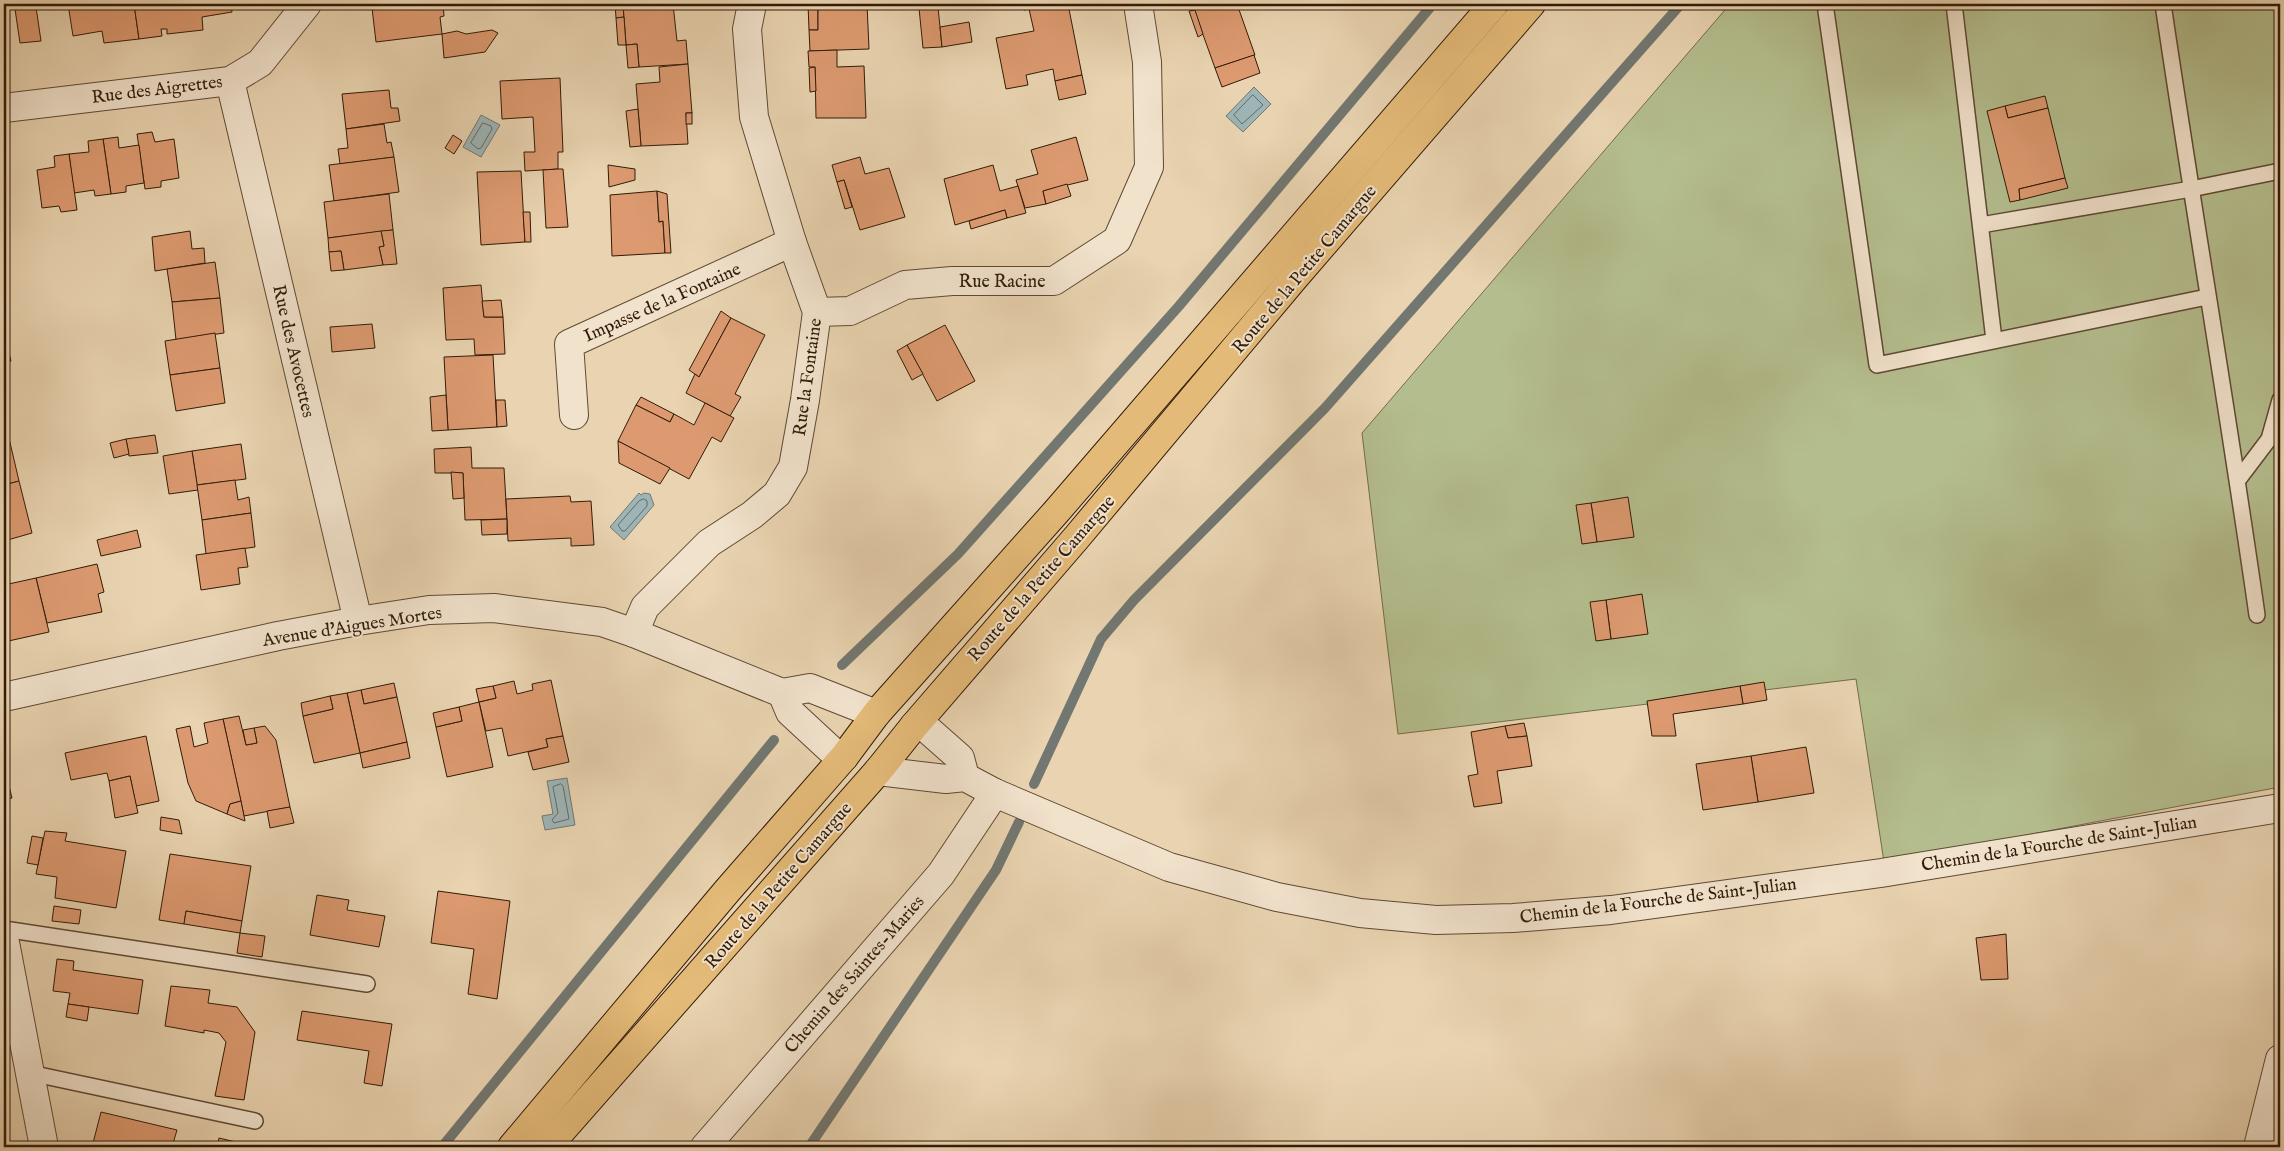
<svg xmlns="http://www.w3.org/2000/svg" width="2284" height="1151" viewBox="0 0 2284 1151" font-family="'IM FELL English',serif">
<rect width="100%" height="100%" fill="#e9d3b0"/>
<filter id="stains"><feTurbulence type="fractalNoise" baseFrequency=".004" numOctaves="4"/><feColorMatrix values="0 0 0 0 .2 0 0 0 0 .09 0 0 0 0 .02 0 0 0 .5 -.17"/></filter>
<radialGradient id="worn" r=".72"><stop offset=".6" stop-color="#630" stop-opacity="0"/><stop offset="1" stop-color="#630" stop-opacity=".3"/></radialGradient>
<polygon fill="#b4bd8d" stroke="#726c4a" points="1730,4 2280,4 2280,787 1884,862 1856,679 1398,734 1362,433"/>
<g fill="#9db5b7" stroke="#727771">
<polygon points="1254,87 1271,104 1243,132 1226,116"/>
<polygon points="481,115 500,125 481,157 463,147"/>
<polygon points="639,493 641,495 644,493 650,494 654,505 624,540 610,527"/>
<polygon points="567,778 575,825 545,830 542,816 553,814 547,781"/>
</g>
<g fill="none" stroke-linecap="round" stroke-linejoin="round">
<g stroke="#676860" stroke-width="1">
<polygon points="1253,95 1263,105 1242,124 1234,115"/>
<polygon points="483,123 491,126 492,129 481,148 478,149 471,143"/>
<polygon points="644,499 647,501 647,506 625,531 622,531 618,525 639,501"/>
<polygon points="561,784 563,786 569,819 554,823 552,820 558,813 553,787"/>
</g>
<g stroke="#727771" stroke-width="10">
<polyline points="842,665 958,554 1179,306 1433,4"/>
<polyline points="1034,784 1101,639 1134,600 1325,408 1681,4"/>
<polyline points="442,1147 774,740"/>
<polyline points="809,1147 996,870 1019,822"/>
</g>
</g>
<g fill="#dd9a70" stroke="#311b08">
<polygon points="68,4 134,4 139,39 104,43 102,31 73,36"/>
<polygon points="134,4 231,4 232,12 202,17 203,30 167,34 167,29 161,29 162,36 139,39"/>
<polygon points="403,4 443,4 444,16 440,17 442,34 376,42 372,8"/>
<polygon points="615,4 623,4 624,17 616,18"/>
<polygon points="623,4 673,4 677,41 686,40 688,64 639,67 637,44 626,45"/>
<polygon points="808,4 818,4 818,30 809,30"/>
<polygon points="818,4 867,4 869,49 810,51 809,30 818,30"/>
<polygon points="1023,4 1058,4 1024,10"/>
<polygon points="1058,4 1068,4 1082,75 1055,81 1053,69 1026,75 1028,85 1006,89 996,38 1034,31 1029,9"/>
<polygon points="1192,4 1237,4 1255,55 1215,68"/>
<polygon points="36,7 41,41 20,43 15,9"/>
<polygon points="938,7 942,47 923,48 919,8"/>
<polygon points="1195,10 1203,34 1198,37 1189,11"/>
<polygon points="624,17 626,45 618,45 616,18"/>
<polygon points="969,22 972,42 942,47 940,27"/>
<polygon points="492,30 498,33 485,52 444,58 442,34 457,31 466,34"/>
<polygon points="637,44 639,67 628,68 626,45"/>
<polygon points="837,50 837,67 864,66 866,118 816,118 815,67 809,67 808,51"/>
<polygon points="1254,55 1260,73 1222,87 1215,68"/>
<polygon points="688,64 692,113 686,113 688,144 641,146 636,84 660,82 659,67"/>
<polygon points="815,67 816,91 810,92 809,68"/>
<polygon points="1082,75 1086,94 1059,100 1055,81"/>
<polygon points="560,78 563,152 558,152 558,169 525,171 524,152 535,152 533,117 502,119 500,81"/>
<polygon points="389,90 391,108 398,108 400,121 346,129 342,94"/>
<polygon points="2045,96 2048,108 2008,118 2005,106"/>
<polygon points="2005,106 2008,118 2048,108 2065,178 2019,189 2020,200 2010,202 1987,111"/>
<polygon points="638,109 641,146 630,147 626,111"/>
<rect x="686" y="113" width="6" height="11"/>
<polygon points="384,124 387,143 391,142 394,157 340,164 338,149 348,148 346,129"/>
<polygon points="152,132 155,142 174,139 179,178 161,181 161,187 145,189 137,134"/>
<polygon points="453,135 462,141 454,154 445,148"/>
<polygon points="118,137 119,148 139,145 144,183 126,186 126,192 111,194 103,139"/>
<polygon points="1076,137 1088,180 1043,191 1046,204 1025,208 1016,180 1038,174 1031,150"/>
<polygon points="103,139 111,194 95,196 94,190 74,193 69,154 89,152 88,141"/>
<polygon points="69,154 77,210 61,212 59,206 42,208 37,170 55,167 54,156"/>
<polygon points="394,157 399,192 334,201 329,165"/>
<polygon points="860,157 865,174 889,168 905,217 860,230 844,180 837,182 832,165"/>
<polygon points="608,165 635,169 635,180 609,187"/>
<polygon points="993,165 1000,191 1018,186 1026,213 1007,218 1005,210 955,225 944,179"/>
<polygon points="558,169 563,169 568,227 546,228 543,170"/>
<polygon points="521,171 525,242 481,245 477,172"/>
<polygon points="2065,178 2068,188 2020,200 2019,189"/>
<polygon points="844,180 852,207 845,209 837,182"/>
<polygon points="1067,184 1071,196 1046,204 1043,191"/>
<polygon points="657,191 659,222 663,221 665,253 612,256 610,195"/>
<polygon points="657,191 667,194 671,253 665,253 663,221 659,222"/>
<polygon points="389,194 393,230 328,238 324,202"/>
<polygon points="1005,210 1007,218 971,229 969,221"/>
<polygon points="523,212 530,212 531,242 525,242"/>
<polygon points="393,230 397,264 383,265 379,247 384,246 381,231"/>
<polygon points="190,231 192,249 204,248 205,263 155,271 152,237"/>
<polygon points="381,231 384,246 379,247 383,265 344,270 341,251 329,252 328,238"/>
<polygon points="341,251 344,270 331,271 329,252"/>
<polygon points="215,262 220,298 172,302 167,269"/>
<polygon points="481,285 484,317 503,317 505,354 475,355 474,339 446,340 443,288"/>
<polygon points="220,298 224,333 176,340 172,302"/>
<polygon points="501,300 503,317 484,317 482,301"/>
<polygon points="721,311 731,318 699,377 689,370"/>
<polygon points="731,318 765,335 735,394 741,397 730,416 686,393 695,374 699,377"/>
<polygon points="372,324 375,348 332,352 330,327"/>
<polygon points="945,325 975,381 937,401 907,345"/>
<polygon points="4,333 11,361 4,363"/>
<polygon points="215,333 220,368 170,375 165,341"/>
<polygon points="907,345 923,374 912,380 897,351"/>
<polygon points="493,355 497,427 448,430 444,357"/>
<polygon points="220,368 225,403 176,411 170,375"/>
<polygon points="446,395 448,430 432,431 430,397"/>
<polygon points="641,397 674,414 670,422 636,405"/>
<polygon points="496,400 505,400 507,426 497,427"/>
<polygon points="705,403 734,418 721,442 712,437 689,479 618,441 636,405 670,422 674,414 694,425"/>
<polygon points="8,434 19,481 4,485 4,435"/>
<polygon points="155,435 158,453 129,456 126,439"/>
<polygon points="126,439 129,454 114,458 110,443"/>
<polygon points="618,441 670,468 660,484 619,463"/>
<polygon points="241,444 246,479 197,485 192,451"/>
<polygon points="471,447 472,468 504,468 507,519 465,520 463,473 435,473 434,449"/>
<polygon points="192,451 198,490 169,494 163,456"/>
<polygon points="451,472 463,473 464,498 453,499"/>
<polygon points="235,480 238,500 249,497 251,513 202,520 197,485"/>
<polygon points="19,481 32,533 4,541 4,485"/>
<polygon points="570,496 571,502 591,501 594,545 571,546 571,538 508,541 506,499"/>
<polygon points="1628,497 1634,537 1597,542 1591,503"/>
<polygon points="1591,503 1597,542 1582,544 1576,505"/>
<polygon points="251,513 255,547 206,554 202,520"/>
<polygon points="507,519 507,534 482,535 481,520"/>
<polygon points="137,530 141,547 101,556 97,540"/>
<polygon points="245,548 248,567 238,568 240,584 201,590 196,555"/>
<polygon points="97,564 104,592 98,594 102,612 47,623 36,578"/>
<polygon points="36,578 49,632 4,642 4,585"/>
<polygon points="1642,594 1648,634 1611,639 1606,600"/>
<polygon points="1606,600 1611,639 1596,641 1590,602"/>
<polygon points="551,680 563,736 546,739 548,747 508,756 502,728 486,731 479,702 496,698 493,686 514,681 517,694 533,690 532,684"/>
<polygon points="1764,682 1767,700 1743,704 1740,686"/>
<polygon points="394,683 397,697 364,704 361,690"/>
<polygon points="493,686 496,698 479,702 476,689"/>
<polygon points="1740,686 1743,704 1673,714 1676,736 1652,736 1647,701"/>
<polygon points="361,690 364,704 397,697 407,742 360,753 347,693"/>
<polygon points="347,693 360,753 314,763 303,716 333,709 330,696"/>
<polygon points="330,696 333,709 303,716 301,703"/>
<polygon points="479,702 493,767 447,777 436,727 462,721 459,707"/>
<polygon points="459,707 462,721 436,727 433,713"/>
<polygon points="239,716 246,745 257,743 254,728 265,726 276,740 290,807 244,816 223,719"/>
<polygon points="223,719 241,801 230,804 227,814 196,801 188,783 176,729 190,726 194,747 208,743 204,723"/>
<polygon points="1524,723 1527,736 1508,738 1505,726"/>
<polygon points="1505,726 1508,738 1527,736 1532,766 1497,771 1502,803 1474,807 1468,776 1478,774 1471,732"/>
<polygon points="254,728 257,743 246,745 243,730"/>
<polygon points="146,736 159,801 136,806 130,776 109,781 107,773 71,780 65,753"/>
<polygon points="563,736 569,762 533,770 528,752 548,747 546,739"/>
<polygon points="407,742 410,758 363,768 360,753"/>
<polygon points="1806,747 1814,793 1758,802 1751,756"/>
<polygon points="1751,756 1758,802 1703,810 1696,764"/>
<polygon points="130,776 138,813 115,818 109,781"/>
<polygon points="8,782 12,798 4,800 4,783"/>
<polygon points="241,801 245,821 227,814 230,804"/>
<polygon points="290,807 294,823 270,828 267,811"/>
<polygon points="161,817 179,820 182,834 160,830"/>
<polygon points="45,831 67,833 65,841 126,851 116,908 55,898 57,877 36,874"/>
<polygon points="32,836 43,838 38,865 27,863"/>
<polygon points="170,854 251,866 242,921 186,911 184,924 159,920"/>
<polygon points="438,891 510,901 497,999 468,994 474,949 431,943"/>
<polygon points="317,895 349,900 347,910 385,916 379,947 310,935"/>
<polygon points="54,906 81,910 79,924 52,921"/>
<polygon points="186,911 242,921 240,933 184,924"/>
<polygon points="240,933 265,936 262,957 237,953"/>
<polygon points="2006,934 2008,979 1981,980 1976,938"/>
<polygon points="57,959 74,961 73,970 143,980 138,1014 68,1004 70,993 53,991"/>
<polygon points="171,986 210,990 208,1003 237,1007 255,1032 244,1100 215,1096 226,1042 219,1033 204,1030 204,1033 165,1026"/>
<polygon points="68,1004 89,1007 87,1021 66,1017"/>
<polygon points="302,1011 392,1024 382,1086 364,1083 369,1051 297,1040"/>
<polygon points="101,1112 177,1130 172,1147 92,1147"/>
<polygon points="219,1138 257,1147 217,1147"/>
</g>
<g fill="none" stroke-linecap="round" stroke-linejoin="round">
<defs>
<g id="lane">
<polyline points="1825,4 1877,365 2207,297"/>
<polyline points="1954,4 1994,340"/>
<path d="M2163,4C2193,208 2228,411 2257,615"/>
<polyline points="1981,225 2191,189 2280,171"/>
<polyline points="2238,480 2269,439 2280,400"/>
<polyline points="4,929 367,984"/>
<polyline points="30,1073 255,1121"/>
</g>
<g id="street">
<polyline points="230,81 358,621"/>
<polyline points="4,108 230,81 260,63 307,4"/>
<polyline points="817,312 850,311 905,285 952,281 1054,281 1117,240 1149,167 1147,62 1138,4"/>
<polyline points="574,415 569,344 792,242"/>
<polyline points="634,633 645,607 709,543 752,515 777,494 793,467 805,400 817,312 792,242 754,117 747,29 752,4"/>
<polyline points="782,693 790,712 831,750 844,757"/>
<polyline points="4,697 278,636 358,621 429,610 494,608 602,622 634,633 782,693 810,688 876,714"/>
<polyline points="914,726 926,728 960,758 965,777"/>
<polyline points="878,771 946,779 965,777 995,793 1169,867 1277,897 1360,913 1436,920 1513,918 1611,910 1881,873 2280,808"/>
<polyline points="4,937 44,1147"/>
<polyline points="705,1147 941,874 995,793"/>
<polyline points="2258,1147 2280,1059"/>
</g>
<g id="primary">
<polyline points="512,1147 727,891 844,757 876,714 1056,512 1494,4"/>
<polyline points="547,1147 878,771 914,726 1077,537 1294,278 1531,4"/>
</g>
</defs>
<use href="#lane" stroke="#5f4932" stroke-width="18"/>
<use href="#street" stroke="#5f4932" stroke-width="30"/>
<use href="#primary" stroke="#311b08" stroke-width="30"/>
<use href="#lane" stroke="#f1e2cc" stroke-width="15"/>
<use href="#street" stroke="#f1e2cc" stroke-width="28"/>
<use href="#primary" stroke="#e4ba78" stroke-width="28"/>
</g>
<g text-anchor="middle" stroke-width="4" stroke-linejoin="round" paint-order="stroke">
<g font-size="18" fill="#311b08" stroke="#f1e2cc">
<text transform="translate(157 89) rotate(-7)" y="6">Rue des Aigrettes</text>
<text transform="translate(1304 269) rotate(-50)" y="6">Route de la Petite Camargue</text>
<text x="1002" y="287">Rue Racine</text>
<text transform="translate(662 302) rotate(-24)" y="6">Impasse de la Fontaine</text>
<text transform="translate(294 351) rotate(77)" y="6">Rue des Avocettes</text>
<text transform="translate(807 377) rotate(-82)" y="6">Rue la Fontaine</text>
<text transform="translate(1041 578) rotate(-49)" y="6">Route de la Petite Camargue</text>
<text transform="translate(352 626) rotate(-9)" y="6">Avenue d'Aigues Mortes</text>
<text transform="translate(2059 843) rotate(-9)" y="6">Chemin de la Fourche de Saint-Julian</text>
<text transform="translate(778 885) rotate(-49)" y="6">Route de la Petite Camargue</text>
<text transform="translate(1658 900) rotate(-7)" y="6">Chemin de la Fourche de Saint-Julian</text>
<text transform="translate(854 974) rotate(-49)" y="6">Chemin des Saintes-Maries</text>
</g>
</g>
<rect width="2284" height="1151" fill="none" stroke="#e9d3b0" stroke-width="20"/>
<rect x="5" y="5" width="2274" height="1141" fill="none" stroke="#311b08" stroke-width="2.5"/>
<rect x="10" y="10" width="2264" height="1131" fill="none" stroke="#311b08"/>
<rect width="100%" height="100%" filter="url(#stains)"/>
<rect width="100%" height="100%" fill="url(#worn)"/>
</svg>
